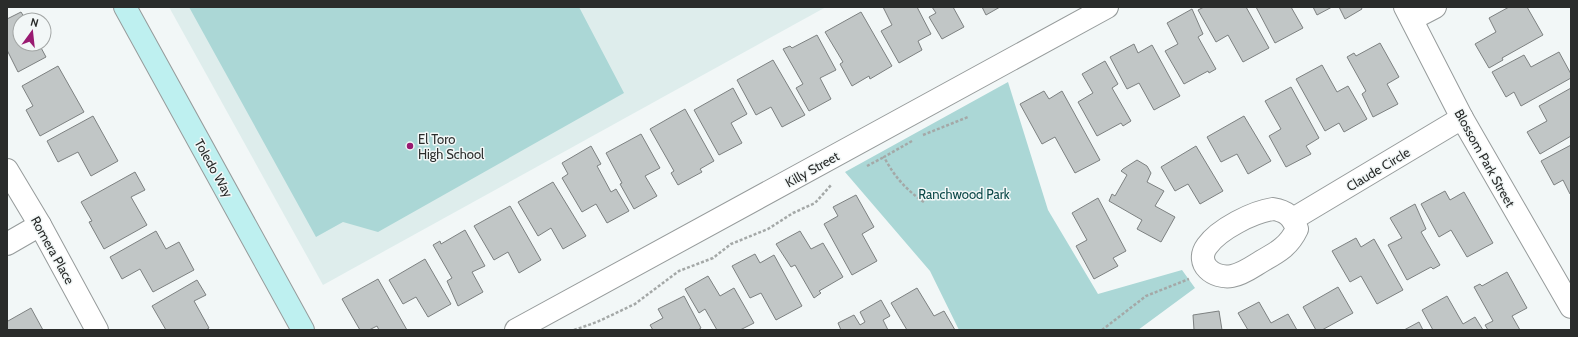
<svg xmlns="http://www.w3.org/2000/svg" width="1578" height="337" viewBox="0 0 1578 337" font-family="Cabin,sans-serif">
<rect width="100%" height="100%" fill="#f2f7f7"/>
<polygon fill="#deedec" points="169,7 826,7 323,285"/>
<g fill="#abd7d6">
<polygon points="189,7 579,7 624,93 378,232 343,222 316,237"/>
<polygon points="1008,82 1048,210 1098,294 1182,270 1195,288 1138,330 959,330 930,271 845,172"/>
</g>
<g fill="#c1c6c6" stroke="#7d8181">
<polygon points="883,7 917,7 931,34 918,41 922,50 899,63 881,31 892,25"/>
<polygon points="932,7 953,7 964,27 942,39 929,17 936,13"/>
<polygon points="982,7 1000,7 986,15"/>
<polygon points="1204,7 1246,7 1269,48 1243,62 1228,35 1216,42 1198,10"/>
<polygon points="1256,7 1291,7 1303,28 1275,43"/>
<polygon points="1313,7 1332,7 1317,15"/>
<polygon points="1339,7 1361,7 1362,9 1345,19"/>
<polygon points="1509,7 1527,7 1543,35 1502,58 1503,60 1489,68 1475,44 1496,32 1489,18"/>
<polygon points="1192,9 1203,34 1198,37 1216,69 1209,73 1208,71 1184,84 1165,51 1178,44 1167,23"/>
<polygon points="21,12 26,20 20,20 20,44 39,44 46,57 18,72 7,50 7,19"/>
<polygon points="861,12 892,66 870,79 869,76 852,86 840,64 843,62 825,32"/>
<polygon points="817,35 836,70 820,78 831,99 809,111 796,88 803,84 783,49 790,46 792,48"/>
<polygon points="1380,43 1399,77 1387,84 1398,104 1373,117 1362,94 1366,91 1347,57 1354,53 1356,56"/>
<polygon points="1134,44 1138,53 1152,45 1180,96 1154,110 1139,83 1127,89 1110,57"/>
<polygon points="1559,52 1571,74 1571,78 1521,106 1514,92 1506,97 1492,72 1524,55 1531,67"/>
<polygon points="773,60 805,115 782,127 771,107 756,115 737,80"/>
<polygon points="1105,61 1118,84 1112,88 1131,121 1123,126 1121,123 1097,136 1078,102 1093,93 1082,74"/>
<polygon points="1322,65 1337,92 1348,86 1367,119 1344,132 1339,123 1325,131 1296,79"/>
<polygon points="58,66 84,112 40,136 26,110 33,106 22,86"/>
<polygon points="1291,87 1319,138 1306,146 1311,154 1286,167 1269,136 1281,129 1265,101"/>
<polygon points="733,88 747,114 731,123 742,143 719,155 694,110"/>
<polygon points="1571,88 1571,136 1540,154 1527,132 1547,121 1539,106"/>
<polygon points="1044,91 1049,99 1062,91 1100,160 1075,173 1055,137 1042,144 1020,104"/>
<polygon points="685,109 714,161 700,169 702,172 678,185 671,173 674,171 650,129"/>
<polygon points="93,116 118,161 91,176 78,152 58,162 47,141"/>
<polygon points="1244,116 1271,161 1248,174 1237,154 1221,162 1207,137"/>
<polygon points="641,134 660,168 645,176 657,196 634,209 620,184 622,183 606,153"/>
<polygon points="1571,145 1571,194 1570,194 1563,180 1554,185 1541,161"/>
<polygon points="591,146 601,164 597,166 611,192 616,189 629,211 607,223 596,204 582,212 562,178 568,174 562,163"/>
<polygon points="1196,146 1223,191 1200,204 1188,184 1175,191 1161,167"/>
<polygon points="1137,160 1147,166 1151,173 1147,182 1164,191 1155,206 1175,217 1161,242 1137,229 1142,220 1109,201 1112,194 1115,196 1127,175 1121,171 1123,169"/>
<polygon points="135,172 145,190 131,197 147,225 104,249 89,222 92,221 81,202"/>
<polygon points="553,182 586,236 563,249 551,228 538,236 518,202"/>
<polygon points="1445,191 1450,200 1464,192 1493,243 1467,257 1451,230 1439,237 1421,204"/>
<polygon points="856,195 874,227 862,234 877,261 852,275 824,224 838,216 833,207"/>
<polygon points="1098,198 1126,251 1113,258 1118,266 1094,279 1076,246 1087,240 1072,213"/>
<polygon points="1415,204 1426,229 1421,232 1440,265 1433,269 1431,267 1407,280 1388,245 1402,238 1390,218"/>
<polygon points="510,206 541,260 519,273 508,252 494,260 474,226"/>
<polygon points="465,230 485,266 472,272 483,292 458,306 447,281 452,278 433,245 440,241 441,244"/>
<polygon points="156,231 166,249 179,242 194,270 153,292 140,269 122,279 110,257"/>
<polygon points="800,231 811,249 823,243 843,277 819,291 821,293 814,298 795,265 791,267 776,244"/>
<polygon points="1356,238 1361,247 1374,239 1403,290 1377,304 1361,276 1350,282 1332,251"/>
<polygon points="755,254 760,263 774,255 802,306 776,320 761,293 750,298 732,266"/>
<polygon points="425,259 451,304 428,317 416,297 403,304 389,280"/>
<polygon points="1507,272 1527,308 1512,316 1520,330 1488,330 1485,325 1493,321 1474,287 1480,284 1482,286"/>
<polygon points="708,276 720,296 734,288 754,323 740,330 717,330 705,309 699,313 685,289"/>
<polygon points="378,279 407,330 379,330 377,326 369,330 360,330 342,299"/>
<polygon points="197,280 206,295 194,301 209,328 206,330 166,330 152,306"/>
<polygon points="1338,287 1353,313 1322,330 1316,330 1303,307"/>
<polygon points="917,288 934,316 944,311 955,330 907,330 891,303"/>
<polygon points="684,296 701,328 698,330 653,330 650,325 663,318 658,309"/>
<polygon points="1447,296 1463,324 1475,317 1483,330 1433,330 1422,310"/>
<polygon points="881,300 890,316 883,320 888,330 841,330 838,323 854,315 860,325 865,322 860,312"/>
<polygon points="1259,302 1271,323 1288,314 1297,330 1248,330 1238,313"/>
<polygon points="31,308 43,330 7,330 7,320 8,321"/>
<polygon points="1219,311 1222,330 1194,330 1193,315"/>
<polygon points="1419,322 1423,330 1404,330"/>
</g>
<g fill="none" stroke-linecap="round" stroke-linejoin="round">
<defs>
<g id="street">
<polyline points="1405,7 1462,118 1571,307"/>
<polyline points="1412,19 1435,7"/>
<polyline points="7,170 40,225 97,330"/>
<path d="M1273,209C1286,211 1292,216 1297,229C1289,246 1278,252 1262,261C1252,267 1243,274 1232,276C1214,279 1194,264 1207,246C1219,229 1253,212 1273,209Z"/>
<polyline points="1293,219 1462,118"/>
<polyline points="7,244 40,225"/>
<polyline points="516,330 1107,7"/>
</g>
<polyline id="secondary" points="125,7 303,330"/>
</defs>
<use href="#street" stroke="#969b9b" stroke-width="24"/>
<use href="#secondary" stroke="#969b9b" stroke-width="24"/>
<g stroke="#a4a8a7" stroke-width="2.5" stroke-dasharray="3 2" stroke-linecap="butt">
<polyline points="923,135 968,117"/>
<path d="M912,141L884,157C894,176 906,190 924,202"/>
<polyline points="867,166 884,157"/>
<polyline points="574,330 597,322 635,304 679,271 713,258 731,244 768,229 793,213 815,203 832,184"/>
<polyline points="1102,330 1146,296 1189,279"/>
</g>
<use href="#street" stroke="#fff" stroke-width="22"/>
<use href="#secondary" stroke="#bef0f0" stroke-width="22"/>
</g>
<circle fill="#991a71" stroke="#f2f7f7" stroke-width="1.5" cx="410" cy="146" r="4"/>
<g text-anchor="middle" stroke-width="3" stroke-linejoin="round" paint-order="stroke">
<g font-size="13" fill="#2a2c2b" stroke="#f2f7f7" text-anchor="start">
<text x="418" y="144">El Toro<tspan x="418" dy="15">High School</tspan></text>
</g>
<g font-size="13" fill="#2a2c2b" stroke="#f2f7f7">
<text transform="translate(1485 158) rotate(61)" y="5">Blossom Park Street</text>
<text transform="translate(214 168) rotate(61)" y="5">Toledo Way</text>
<text transform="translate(812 169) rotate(-29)" y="5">Killy Street</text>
<text transform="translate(1378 169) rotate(-31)" y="5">Claude Circle</text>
<text transform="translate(53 250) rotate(61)" y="5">Romera Place</text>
</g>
<g font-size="13" fill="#0c4949" stroke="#f2f7f7">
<text x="964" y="199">Ranchwood Park</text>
</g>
</g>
<rect width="1578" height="337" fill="none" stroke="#2a2c2b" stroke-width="16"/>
<g transform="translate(32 32) rotate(15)"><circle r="19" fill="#f2f7f7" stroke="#a2a6a5"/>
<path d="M0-3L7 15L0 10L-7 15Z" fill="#991a71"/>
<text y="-6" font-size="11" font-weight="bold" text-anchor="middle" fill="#2a2c2b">N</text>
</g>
</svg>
